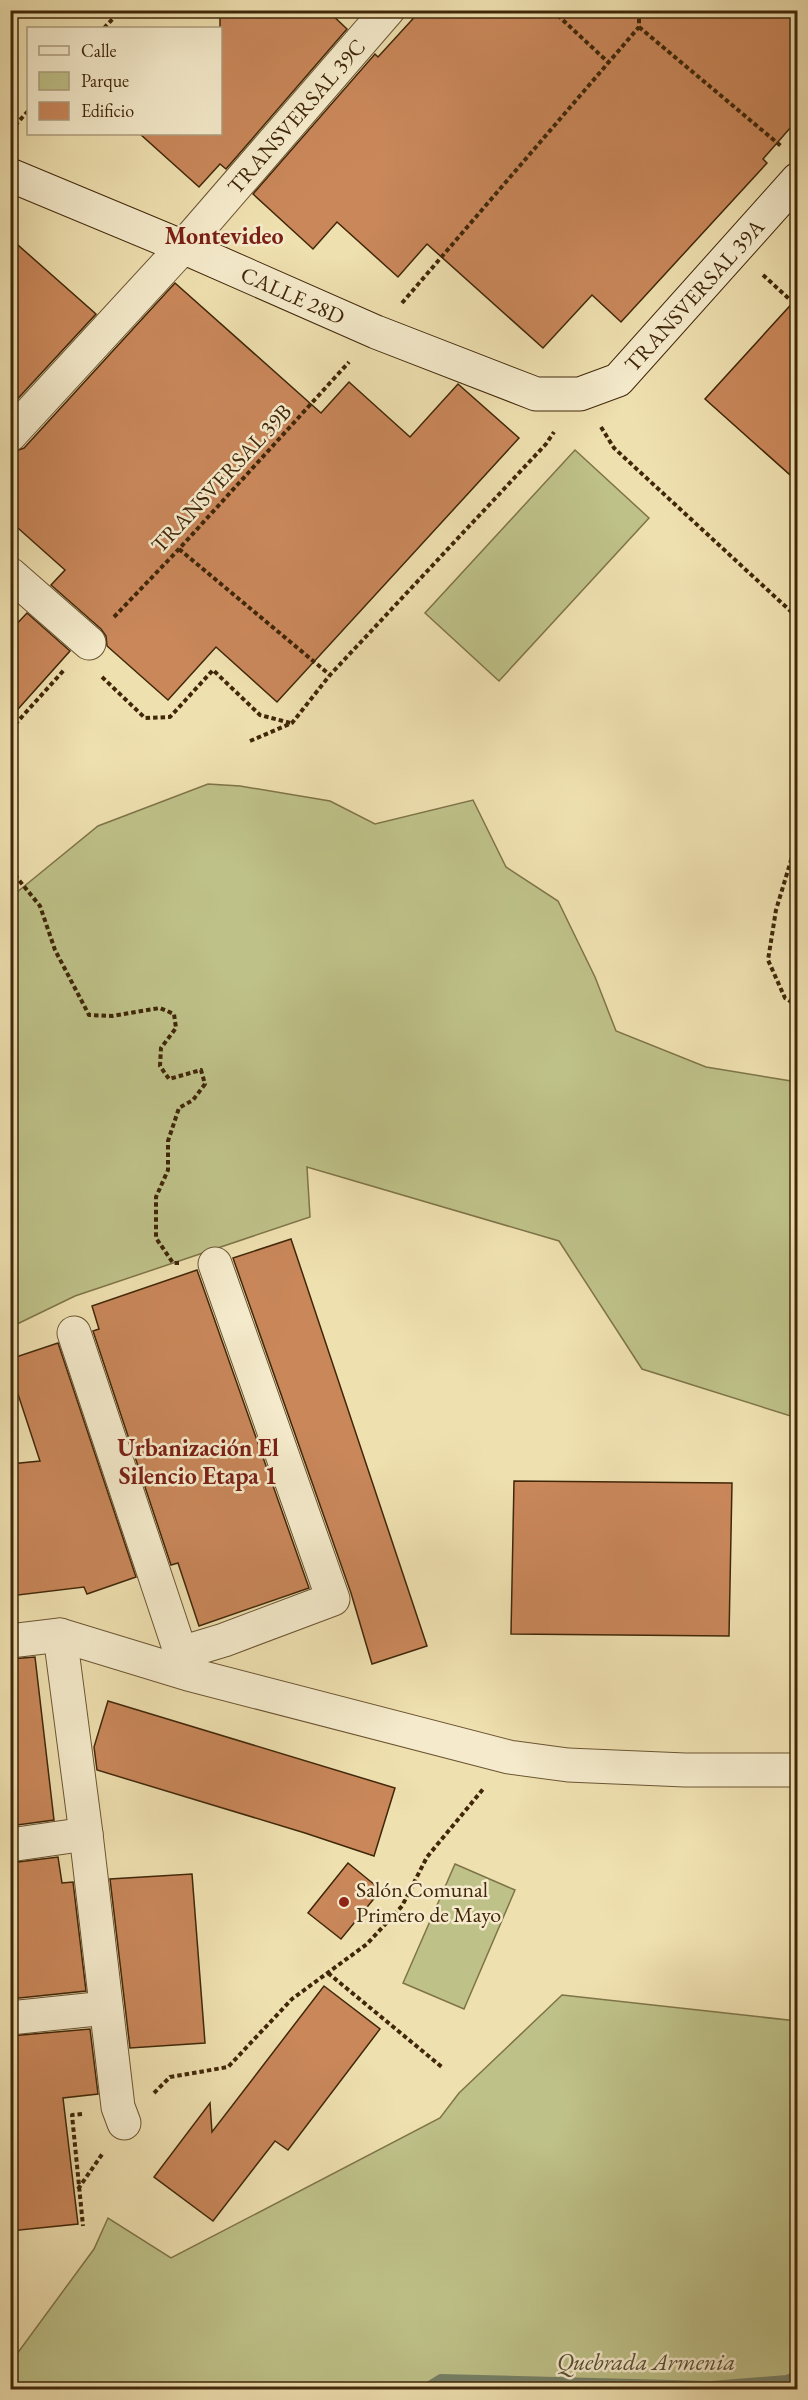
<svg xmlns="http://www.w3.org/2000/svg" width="808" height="2400" viewBox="0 0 808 2400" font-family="'EB Garamond',serif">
<rect width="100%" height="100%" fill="#efe0b0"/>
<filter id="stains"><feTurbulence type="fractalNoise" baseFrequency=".00333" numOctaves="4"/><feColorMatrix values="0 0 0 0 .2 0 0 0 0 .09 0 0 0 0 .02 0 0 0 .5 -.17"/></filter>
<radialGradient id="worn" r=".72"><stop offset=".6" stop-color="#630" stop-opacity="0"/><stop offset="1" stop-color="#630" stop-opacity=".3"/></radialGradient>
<g fill="#bec188" stroke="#7f7448" stroke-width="1.5">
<polygon points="575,450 649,518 499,681 425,613"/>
<polygon points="208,784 240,786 330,801 375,824 473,800 506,867 558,901 595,977 616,1031 706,1067 797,1082 797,1418 642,1369 559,1241 307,1167 310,1217 75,1296 11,1327 11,897 98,826"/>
<polygon points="455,1864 515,1890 464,2009 403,1983"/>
<polygon points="562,1995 797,2021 797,2389 11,2389 11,2362 94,2249 108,2218 171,2258 440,2118 459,2093"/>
</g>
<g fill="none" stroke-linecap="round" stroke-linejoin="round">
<polyline stroke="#768168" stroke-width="12" points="425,2390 441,2380 711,2387 787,2381 798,2377"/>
</g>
<g fill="#c9875a" stroke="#402709" stroke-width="1.5">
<polygon points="220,10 327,10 347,29 226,169 220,164 199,187 140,134 220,134"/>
<polygon points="421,10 798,10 798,119 763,159 767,163 621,322 592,295 543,348 427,244 398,277 337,222 313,249 253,194 375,54 378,57"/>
<polygon points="10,238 96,314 10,407"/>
<polygon points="175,283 321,413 349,382 410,437 458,384 519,438 277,702 216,647 168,700 107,646 106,636 101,629 51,585 65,570 10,521 10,453 24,448"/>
<polygon points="798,297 798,482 705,399"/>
<polygon points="27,613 70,651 10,718 10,631"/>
<polygon points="291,1239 427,1646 372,1664 351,1593 233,1258"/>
<polygon points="197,1270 309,1588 199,1626 178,1563 171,1565 93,1331 99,1329 92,1306"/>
<polygon points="58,1343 136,1577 87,1594 84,1587 10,1596 10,1464 40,1461 10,1370 10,1359"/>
<polygon points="514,1481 732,1483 729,1636 511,1634"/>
<polygon points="35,1657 54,1820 10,1826 10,1659"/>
<polygon points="108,1701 395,1788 374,1856 305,1833 97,1770 94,1747"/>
<polygon points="58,1857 62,1883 73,1882 86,1991 10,1999 10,1863"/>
<polygon points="348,1863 381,1890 341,1939 308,1913"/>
<polygon points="192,1874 205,2043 130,2048 110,1879"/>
<polygon points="324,1986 380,2029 288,2150 275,2141 213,2221 154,2177 210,2103 212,2132"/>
<polygon points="90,2029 98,2094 63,2098 78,2224 10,2231 10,2036"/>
</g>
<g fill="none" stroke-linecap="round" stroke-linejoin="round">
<defs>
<g id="street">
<polyline points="10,435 183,247 388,10"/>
<polyline points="10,574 89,643"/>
<polyline points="74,1333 187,1672"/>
<polyline points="60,1635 86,1834 118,2107 124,2123"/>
<polyline points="10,1641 60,1635 188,1674 509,1757 568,1765 685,1770 798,1770"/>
<polyline points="181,1653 224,1640 333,1599 215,1264"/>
<polyline points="10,1845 86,1834"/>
<polyline points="10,2018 106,2008"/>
</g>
<polyline id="secondary" points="10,175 183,247 376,332 536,394 580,394 618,380 798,179"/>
</defs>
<use href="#street" stroke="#6c5533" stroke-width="35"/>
<use href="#secondary" stroke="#402709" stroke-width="35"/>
<g stroke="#402709" stroke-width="4" stroke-dasharray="4.5 3" stroke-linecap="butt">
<polyline points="552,10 609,63"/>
<polyline points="639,27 781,146"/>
<polyline points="104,28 121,10"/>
<polyline points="10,131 28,111"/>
<polyline points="763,275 798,307"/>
<polyline points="402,303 639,27 639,10"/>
<polyline points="601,427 614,448 798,618"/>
<polyline points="179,549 330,675"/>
<polyline points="114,617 179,549 349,362"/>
<polyline points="102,677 145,718 170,717 213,670 260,715 291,723"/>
<polyline points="10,730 64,670"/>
<polyline points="250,741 292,723 330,675 546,444 554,432"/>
<polyline points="798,837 776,910 768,960 785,998 798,1006"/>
<polyline points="10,869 40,906 55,950 89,1015 112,1016 160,1008 174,1014 176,1028 161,1048 160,1066 169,1079 201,1070 205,1084 193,1100 179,1108 168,1141 168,1170 156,1197 156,1238 173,1263 179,1263"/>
<polyline points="328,1973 443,2068"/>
<polyline points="154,2093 170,2077 228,2067 292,1999 367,1944 402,1906 427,1857 484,1788"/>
<polyline points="82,2114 72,2115 83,2226"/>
<polyline points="78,2189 103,2153"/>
</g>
<use href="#street" stroke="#f5ebcc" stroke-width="33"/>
<use href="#secondary" stroke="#f5ebcc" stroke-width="33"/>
</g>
<circle fill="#8f2418" stroke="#f5ebcc" stroke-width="2" cx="344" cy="1902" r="6"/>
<g text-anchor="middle" stroke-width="5" stroke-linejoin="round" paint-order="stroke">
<g font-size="22" fill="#402709" stroke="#f5ebcc">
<text transform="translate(296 116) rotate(-49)" y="8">TRANSVERSAL 39C</text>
<text transform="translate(293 295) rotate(24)" y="8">CALLE 28D</text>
<text transform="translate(694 295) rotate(-48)" y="8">TRANSVERSAL 39A</text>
<text transform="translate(221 478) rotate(-47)" y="8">TRANSVERSAL 39B</text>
</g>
<g font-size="22" fill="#402709" stroke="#f5ebcc" text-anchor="start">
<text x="356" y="1897">Salón Comunal<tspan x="356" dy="25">Primero de Mayo</tspan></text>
</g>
<g font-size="24" font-weight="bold" fill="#7a1f14" stroke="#f5ebcc">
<text x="224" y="244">Montevideo</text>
<text x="198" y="1456">Urbanización El<tspan x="198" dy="28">Silencio Etapa 1</tspan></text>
</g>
<g font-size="24" font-style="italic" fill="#564c31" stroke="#f5ebcc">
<text x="646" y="2370">Quebrada Armenia</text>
</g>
</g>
<rect width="808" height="2400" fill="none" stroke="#efe0b0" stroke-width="36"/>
<rect x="12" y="12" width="784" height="2376" fill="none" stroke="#402709" stroke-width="3"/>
<rect x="18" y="18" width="772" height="2364" fill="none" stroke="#402709" stroke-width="1.5"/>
<rect x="27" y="27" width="195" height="108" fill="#f5ebcc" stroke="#ad9d7e" stroke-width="1.5"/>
<rect x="39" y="46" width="30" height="9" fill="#f5ebcc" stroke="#ad9d7e" stroke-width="1.5"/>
<text x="81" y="57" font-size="18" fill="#402709">Calle</text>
<rect x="39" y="72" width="30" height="18" fill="#bec188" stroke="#ad9d7e" stroke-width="1.5"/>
<text x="81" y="87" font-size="18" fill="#402709">Parque</text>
<rect x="39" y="102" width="30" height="18" fill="#c9875a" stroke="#ad9d7e" stroke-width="1.5"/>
<text x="81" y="117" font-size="18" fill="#402709">Edificio</text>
<rect width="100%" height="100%" filter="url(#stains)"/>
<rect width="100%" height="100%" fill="url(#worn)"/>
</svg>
